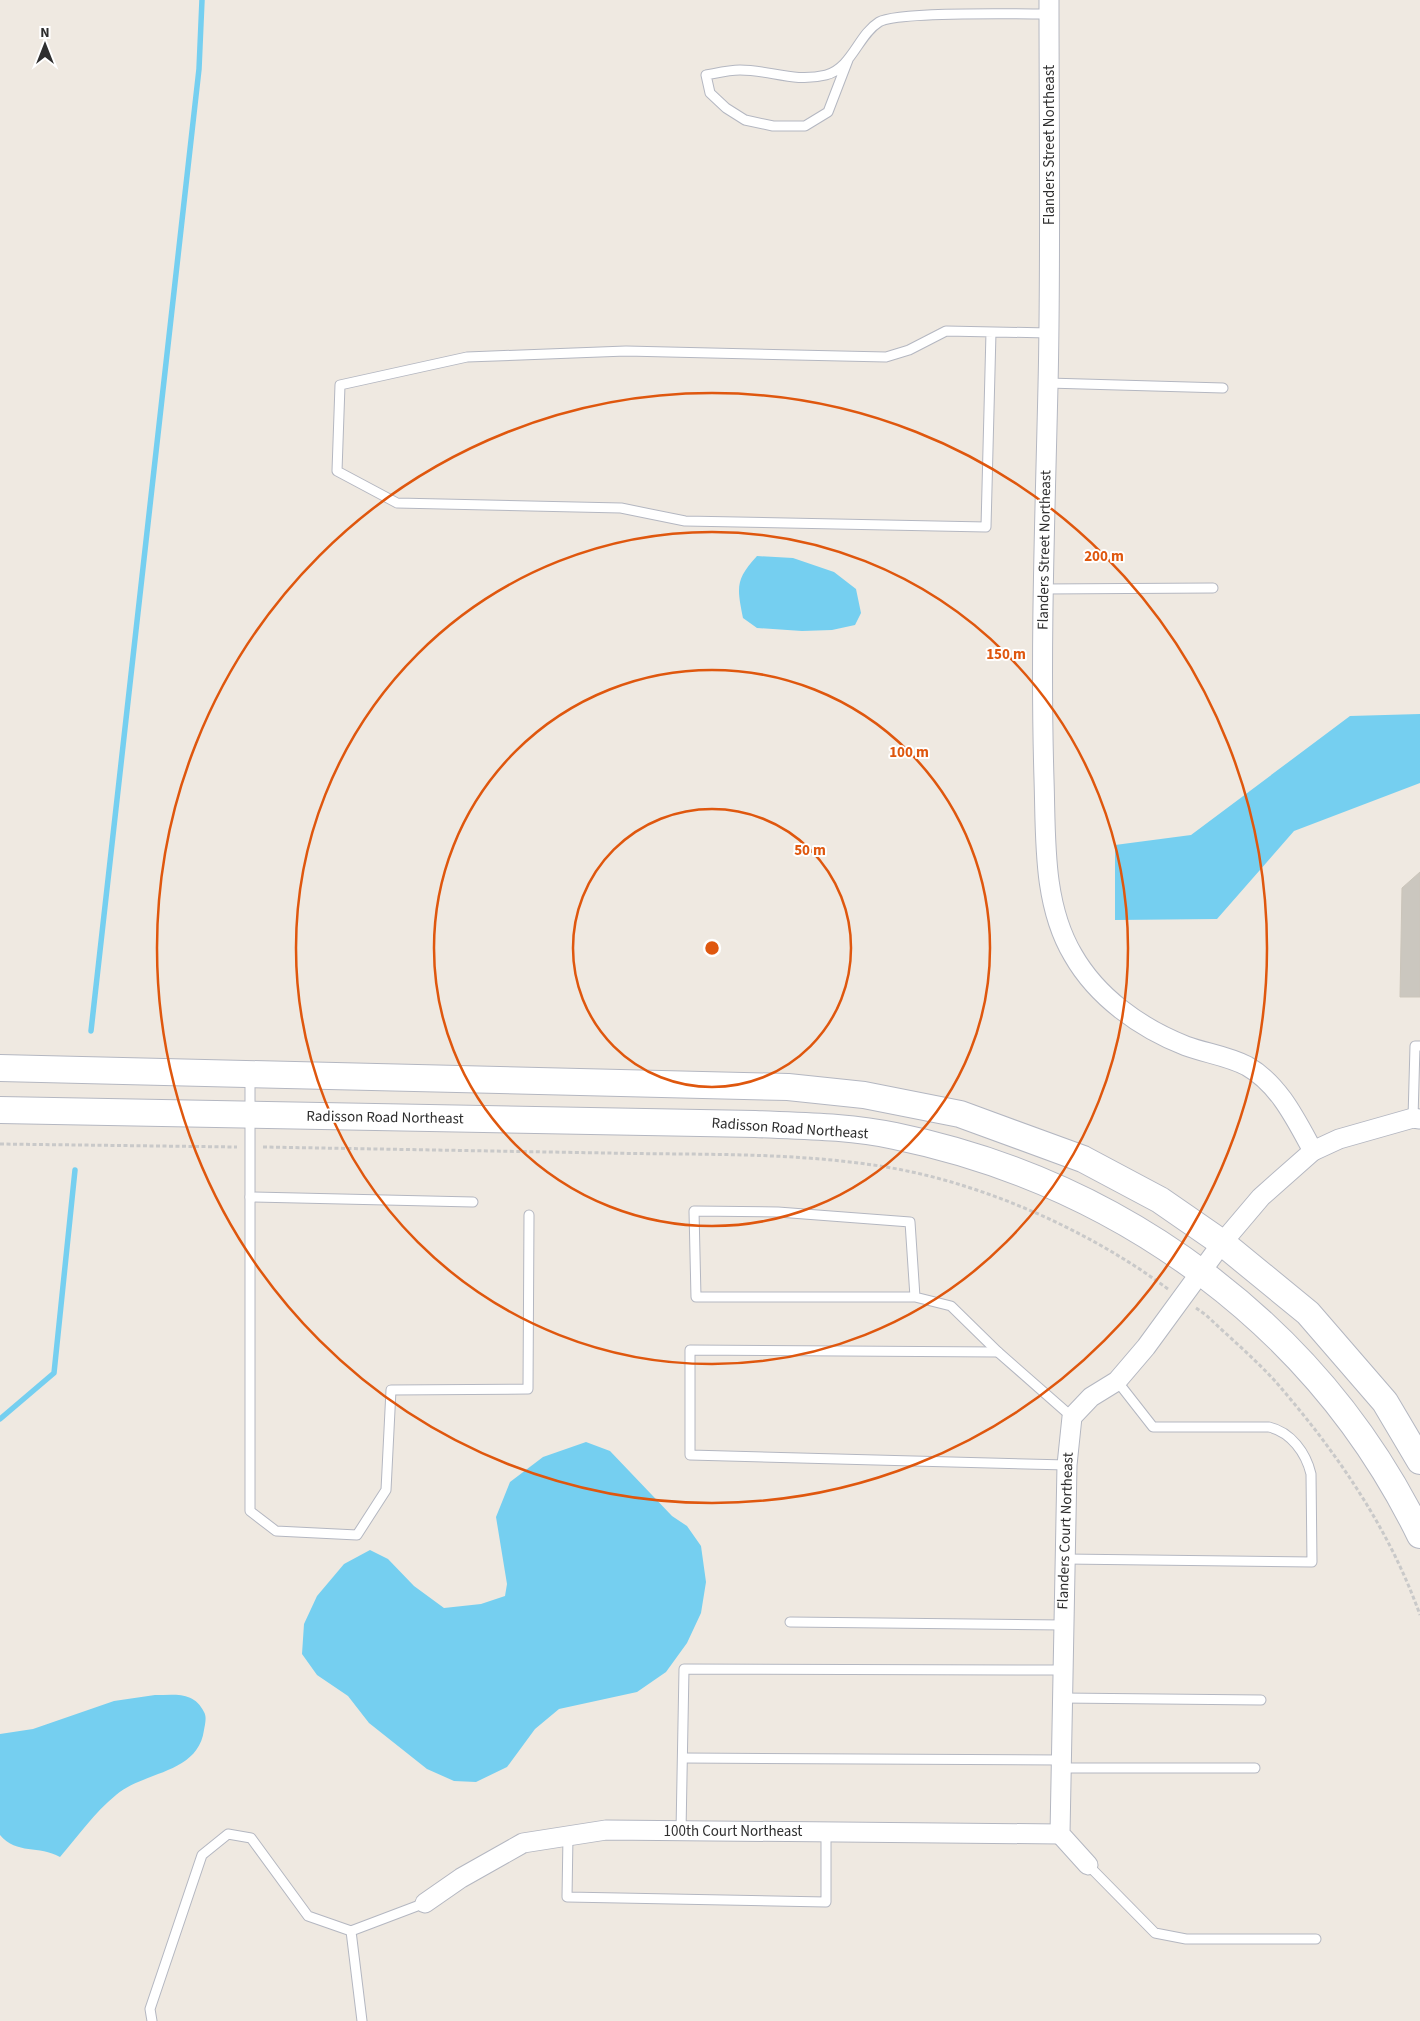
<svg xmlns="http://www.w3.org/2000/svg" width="1420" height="2021" viewBox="0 0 1420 2021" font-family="'Source Sans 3',sans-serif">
<rect width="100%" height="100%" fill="#efe9e1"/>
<g fill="#75cff0">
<path d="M757,556L793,558L834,572L856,589L861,613L855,625L832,630L802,631L757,628L743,618C737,587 735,580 757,556Z"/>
<polygon points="1420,714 1420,783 1294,831 1217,919 1115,920 1115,845 1191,835 1350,716"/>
<polygon points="586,1442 610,1451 672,1516 687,1526 701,1546 706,1582 701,1613 687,1643 666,1672 637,1692 559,1709 535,1729 507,1767 476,1782 454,1781 427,1769 369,1723 348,1696 317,1675 302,1654 304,1624 317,1596 344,1564 370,1550 388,1559 414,1586 444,1608 481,1604 505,1596 507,1584 496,1517 510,1482 543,1457"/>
<path d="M155,1695C175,1695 194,1691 204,1712C207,1717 205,1724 204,1730C198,1774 144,1771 116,1795C94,1813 78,1836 60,1857C39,1845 17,1855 0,1835V1734L33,1729L114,1701Z"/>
</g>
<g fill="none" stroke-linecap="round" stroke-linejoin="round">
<g stroke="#75cff0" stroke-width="5.5">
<polyline points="91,1031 199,69 202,0"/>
<polyline points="0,1419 54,1373 75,1170"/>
</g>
</g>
<polygon fill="#cbc7bf" stroke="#cbc5ba" points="1420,872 1420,997 1400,997 1402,888"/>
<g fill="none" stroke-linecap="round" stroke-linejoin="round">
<defs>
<g id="lane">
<path d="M848,60L828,112L805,126H773L745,120L726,108L710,93L706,75C717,73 729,70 740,70C771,70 794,83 826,75C852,68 858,35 879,22C897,11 1021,14 1049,14"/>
<polyline points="991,332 986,527 685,521 621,508 397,503 337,471 340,385 467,357 626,351 886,357 909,350 946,331 1048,333"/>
<polyline points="1048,383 1223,388"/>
<polyline points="1043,589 1213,588"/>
<polyline points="250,1076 250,1511 276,1531 357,1535 386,1490 391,1390 528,1389 529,1215"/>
<polyline points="1413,1118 1415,1046 1420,1046"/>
<polyline points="250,1197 473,1202"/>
<polyline points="915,1297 696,1297 694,1211 778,1212 910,1222 915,1297 951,1306 998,1352 1072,1417"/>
<polyline points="998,1352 690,1350 690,1455 1067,1465"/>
<path d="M1065,1559L1312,1562L1311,1474C1306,1453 1291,1432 1269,1427H1153L1117,1381"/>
<polyline points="790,1622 1063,1625"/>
<polyline points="1061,1698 1261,1700"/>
<polyline points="683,1758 1060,1760"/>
<polyline points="1060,1768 1255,1768"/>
<polyline points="681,1831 684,1669 1062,1670"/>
<polyline points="568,1836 567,1897 826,1902 826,1832"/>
<polyline points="1088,1865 1155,1933 1186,1939 1316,1939"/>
<polyline points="152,2021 150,2009 202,1855 228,1834 251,1838 308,1916 351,1931"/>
<polyline points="362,2021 351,1931 425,1903"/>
</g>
<g id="street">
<path d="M1049,0C1049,129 1051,258 1048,386C1045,517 1040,648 1044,779C1046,836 1042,903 1073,955C1097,997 1140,1028 1186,1046C1205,1053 1228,1056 1247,1066C1279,1084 1296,1120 1313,1151"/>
<polyline points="1088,1865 1060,1834 1067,1465 1072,1417 1091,1397 1117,1381 1146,1347 1222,1243 1261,1197 1313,1151 1339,1139 1413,1118 1420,1119"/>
<polyline points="425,1903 461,1878 523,1843 606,1830 1060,1834"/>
</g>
<g id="secondary">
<polyline points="0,1068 788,1087 864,1095 960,1114 1083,1159 1160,1200 1225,1245 1308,1313 1385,1402 1420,1461"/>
<path d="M0,1110L755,1124C801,1126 849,1126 895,1136C1122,1183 1318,1326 1420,1535"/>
</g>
</defs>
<use href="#lane" stroke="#b4b7c1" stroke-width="11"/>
<use href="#street" stroke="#b4b7c1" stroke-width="21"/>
<use href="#secondary" stroke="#b4b7c1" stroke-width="28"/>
<g stroke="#c9c9c9" stroke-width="3" stroke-dasharray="4 2.5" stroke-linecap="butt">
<polyline points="0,1144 237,1147"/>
<path d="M263,1147C377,1149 491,1151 606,1153C694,1155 785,1152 873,1165C974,1179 1086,1228 1168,1289"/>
<path d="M1196,1308L1206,1315C1229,1337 1254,1358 1275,1381C1336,1451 1389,1528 1420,1615"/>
</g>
<use href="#lane" stroke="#fff" stroke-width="9"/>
<use href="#street" stroke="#fff" stroke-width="19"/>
<use href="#secondary" stroke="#fff" stroke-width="26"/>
</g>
<g fill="none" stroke="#df570e" stroke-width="2.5">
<circle cx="712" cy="948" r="139"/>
<circle cx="712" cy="948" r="278"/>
<circle cx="712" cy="948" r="416"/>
<circle cx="712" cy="948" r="555"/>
</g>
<g text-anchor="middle" stroke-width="4" stroke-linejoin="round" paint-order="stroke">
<g font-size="15" fill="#2e2e2e" stroke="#fff">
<text transform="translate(1049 145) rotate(-90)" y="5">Flanders Street Northeast</text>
<text transform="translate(1044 550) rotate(-89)" y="5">Flanders Street Northeast</text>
<text transform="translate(385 1117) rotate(1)" y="5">Radisson Road Northeast</text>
<text transform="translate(790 1128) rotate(4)" y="5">Radisson Road Northeast</text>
<text transform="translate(1065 1531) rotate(-88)" y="5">Flanders Court Northeast</text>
<text x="733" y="1836">100th Court Northeast</text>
</g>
</g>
<circle cx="712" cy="948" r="8" fill="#df570e" stroke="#fff" stroke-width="2.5"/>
<g font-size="15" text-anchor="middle" font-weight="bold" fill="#df570e" stroke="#fff" stroke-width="4" stroke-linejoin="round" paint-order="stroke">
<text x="1104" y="561">200 m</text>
<text x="1006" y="659">150 m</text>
<text x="909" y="757">100 m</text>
<text x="810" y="855">50 m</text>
</g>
<g transform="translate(45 45)" stroke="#ffffff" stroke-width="4" paint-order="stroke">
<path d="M0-4L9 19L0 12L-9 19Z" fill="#2e2e2e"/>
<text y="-8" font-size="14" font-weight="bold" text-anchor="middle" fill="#2e2e2e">N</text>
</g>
</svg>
